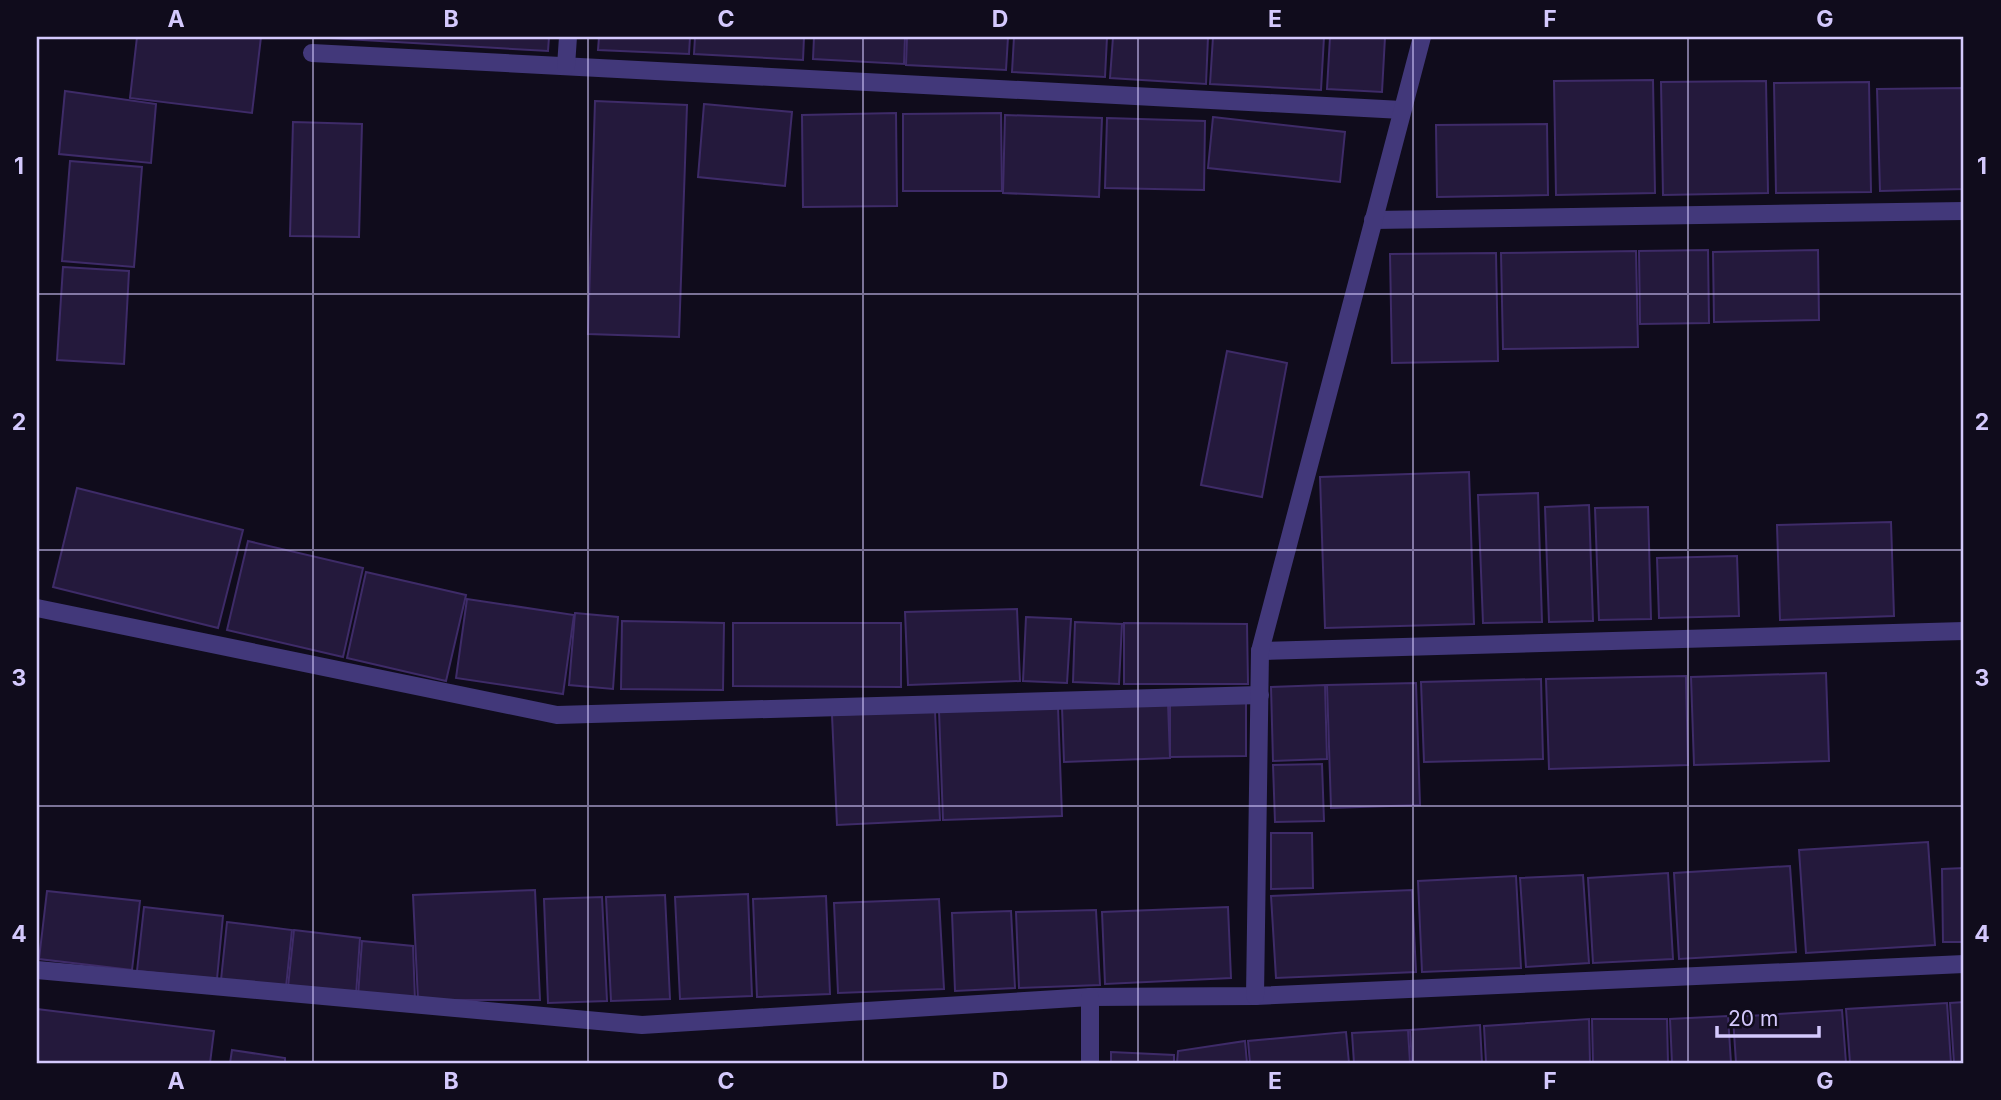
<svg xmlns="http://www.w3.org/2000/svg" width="2001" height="1100" viewBox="0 0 2001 1100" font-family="Inter,sans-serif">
<rect width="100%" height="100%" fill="#100c1c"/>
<g fill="#24193c" stroke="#3e2b68" stroke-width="2">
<polygon points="137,37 261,37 252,113 130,98"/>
<polygon points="312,37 549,37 548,51"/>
<polygon points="599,37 690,37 689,54 598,50"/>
<polygon points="695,37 804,37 803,60 694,54"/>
<polygon points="814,37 905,37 904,64 813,59"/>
<polygon points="907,37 1008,37 1006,70 906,65"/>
<polygon points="1014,37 1107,37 1105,77 1012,72"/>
<polygon points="1113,37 1208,37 1206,84 1110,78"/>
<polygon points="1213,37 1324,37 1321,90 1210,84"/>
<polygon points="1330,37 1385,37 1382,92 1327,89"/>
<polygon points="1653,80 1655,193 1556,195 1554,81"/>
<polygon points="1766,81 1768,193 1663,195 1661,82"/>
<polygon points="1869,82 1871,192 1776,193 1774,83"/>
<polygon points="1964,88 1964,189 1880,191 1877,89"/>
<polygon points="65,91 156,104 151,163 59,154"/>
<polygon points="595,101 687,105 679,337 588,334"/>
<polygon points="704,104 792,112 785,186 698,177"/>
<polygon points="896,113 897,206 803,207 802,115"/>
<polygon points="1001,113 1002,191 903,191 903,114"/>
<polygon points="1005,115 1102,118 1099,197 1003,193"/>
<polygon points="1213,117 1345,132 1340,182 1208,168"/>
<polygon points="1107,118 1205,121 1204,190 1105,188"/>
<polygon points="293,122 362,124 359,237 290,236"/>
<polygon points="1547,124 1548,195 1437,197 1436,125"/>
<polygon points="70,161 142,167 134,267 62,261"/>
<polygon points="1708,250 1709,323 1640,324 1639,251"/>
<polygon points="1818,250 1819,320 1714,322 1713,252"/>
<polygon points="1636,251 1638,347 1503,349 1501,253"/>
<polygon points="1496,253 1498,361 1392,363 1390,254"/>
<polygon points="63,267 129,271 124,364 57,360"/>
<polygon points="1227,351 1287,363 1262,497 1201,485"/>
<polygon points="1469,472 1474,624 1325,628 1320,477"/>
<polygon points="77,488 243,530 218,628 53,587"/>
<polygon points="1538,493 1542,622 1483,623 1478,495"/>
<polygon points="1589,505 1593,621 1549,622 1545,507"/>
<polygon points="1648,507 1651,619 1599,620 1595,508"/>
<polygon points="1891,522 1894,616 1780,620 1777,525"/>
<polygon points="248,541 363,568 343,657 227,630"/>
<polygon points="1737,556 1739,616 1659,618 1657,558"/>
<polygon points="366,572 466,595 446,681 347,658"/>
<polygon points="467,599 574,615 563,694 456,678"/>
<polygon points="1017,609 1020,681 908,685 905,612"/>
<polygon points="575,613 618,617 613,689 569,685"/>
<polygon points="1026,617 1071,619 1067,683 1023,681"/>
<polygon points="622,621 724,623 723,690 621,689"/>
<polygon points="1075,622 1122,624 1119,684 1073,682"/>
<polygon points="733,623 901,623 901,687 733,686"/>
<polygon points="1124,623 1247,624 1248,684 1124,684"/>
<polygon points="1826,673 1829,761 1694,765 1691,677"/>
<polygon points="1686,676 1688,765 1549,769 1546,679"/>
<polygon points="1541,679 1543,759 1424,762 1421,682"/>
<polygon points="1416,683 1420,805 1331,808 1327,685"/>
<polygon points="1325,685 1327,759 1273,761 1271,687"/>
<polygon points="1246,702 1246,756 1170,757 1170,703"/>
<polygon points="1168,703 1170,758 1064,762 1062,707"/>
<polygon points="1058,707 1062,816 943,820 939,711"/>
<polygon points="935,711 940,820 837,825 832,715"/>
<polygon points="1322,764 1324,821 1275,822 1273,765"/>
<polygon points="1271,833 1312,833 1313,888 1271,889"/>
<polygon points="1928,842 1935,945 1806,953 1799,850"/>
<polygon points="1790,866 1796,952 1679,959 1674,873"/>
<polygon points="1964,868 1964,942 1943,942 1942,869"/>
<polygon points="1668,873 1673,959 1593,963 1588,878"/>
<polygon points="1583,875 1589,963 1526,967 1520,878"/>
<polygon points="1516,876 1521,968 1422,972 1418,881"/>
<polygon points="535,890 540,1000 418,1000 413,895"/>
<polygon points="1412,890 1416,972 1276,978 1271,896"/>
<polygon points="47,891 140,901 132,970 39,959"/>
<polygon points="748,894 752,996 680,999 675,897"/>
<polygon points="665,895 670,999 611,1001 606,897"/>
<polygon points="826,896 830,994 757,997 753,899"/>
<polygon points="602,897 607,1001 548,1003 544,899"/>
<polygon points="939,899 944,989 838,993 834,903"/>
<polygon points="144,907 223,916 217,979 137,971"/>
<polygon points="1228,907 1231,978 1105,984 1102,912"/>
<polygon points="1096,910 1100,985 1019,988 1016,912"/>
<polygon points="1011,911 1015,988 955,991 952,913"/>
<polygon points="227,922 292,930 286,987 221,980"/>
<polygon points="294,930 360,938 356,995 288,987"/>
<polygon points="362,941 413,946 415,1000 358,996"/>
<polygon points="1964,1002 1964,1063 1954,1063 1950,1003"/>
<polygon points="1947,1003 1951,1063 1850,1063 1846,1009"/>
<polygon points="37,1009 214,1031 210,1063 37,1063"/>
<polygon points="1842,1010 1846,1063 1736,1063 1733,1017"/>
<polygon points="1728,1016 1731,1063 1672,1063 1670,1019"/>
<polygon points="1589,1019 1590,1063 1486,1063 1484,1026"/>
<polygon points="1592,1019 1667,1019 1668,1063 1593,1063"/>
<polygon points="1480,1025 1482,1063 1412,1063 1410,1030"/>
<polygon points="1408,1030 1410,1063 1354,1063 1352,1033"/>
<polygon points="1346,1032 1349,1063 1250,1063 1248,1041"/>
<polygon points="1245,1041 1247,1063 1177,1063 1178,1051"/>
<polygon points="232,1050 285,1058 285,1063 230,1063"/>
<polygon points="1111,1052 1174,1055 1174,1063 1111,1063"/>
</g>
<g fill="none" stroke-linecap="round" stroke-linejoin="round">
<g stroke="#42387a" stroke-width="18">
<polyline points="312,53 1402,110"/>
<polyline points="566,66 568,37"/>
<polyline points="1373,220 1964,211"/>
<polyline points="37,608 557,715 1260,695"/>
<polyline points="1260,651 1964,631"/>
<polyline points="37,970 642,1025 1090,997 1255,996 1964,964"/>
<polyline points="1255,996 1260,651 1422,37"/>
<polyline points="1090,997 1090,1063"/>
</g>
</g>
<path fill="none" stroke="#d4c9fd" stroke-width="2" stroke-opacity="0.55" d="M313,37V1063M588,37V1063M863,37V1063M1138,37V1063M1413,37V1063M1688,37V1063M37,294H1964M37,550H1964M37,806H1964"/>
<rect width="2001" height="1100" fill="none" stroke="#100c1c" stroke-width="77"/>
<path d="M1717 1026v10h102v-10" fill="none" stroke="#d4c9fd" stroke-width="3.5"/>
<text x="1728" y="1026" font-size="21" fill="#d4c9fd" stroke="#100c1c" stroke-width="5" paint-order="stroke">20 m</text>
<rect x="38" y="38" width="1924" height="1024" fill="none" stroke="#d4c9fd" stroke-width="2.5"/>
<g font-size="23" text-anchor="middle" font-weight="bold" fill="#d4c9fd">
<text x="176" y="27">A</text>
<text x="451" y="27">B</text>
<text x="726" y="27">C</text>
<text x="1000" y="27">D</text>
<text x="1275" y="27">E</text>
<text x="1550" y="27">F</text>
<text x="1825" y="27">G</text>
<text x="19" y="174">1</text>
<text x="1982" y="174">1</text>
<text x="19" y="430">2</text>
<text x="1982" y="430">2</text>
<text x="19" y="686">3</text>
<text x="1982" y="686">3</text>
<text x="19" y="942">4</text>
<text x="1982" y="942">4</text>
<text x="176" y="1089">A</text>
<text x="451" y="1089">B</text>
<text x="726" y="1089">C</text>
<text x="1000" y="1089">D</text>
<text x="1275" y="1089">E</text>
<text x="1550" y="1089">F</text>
<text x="1825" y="1089">G</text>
</g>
</svg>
